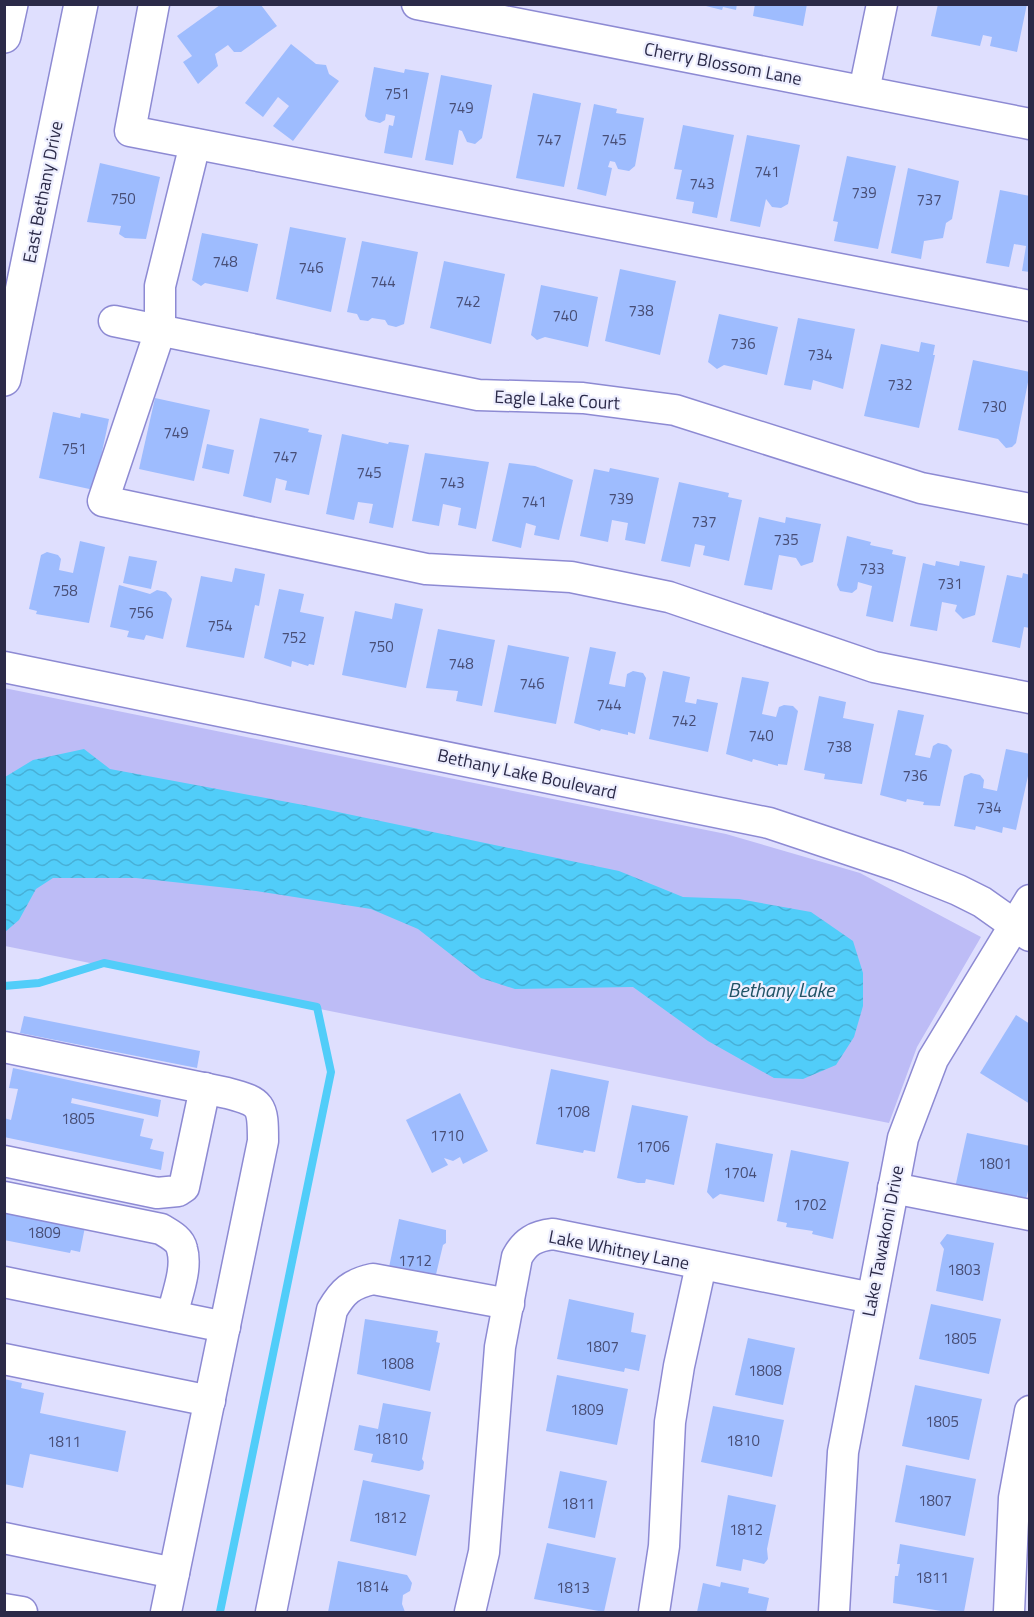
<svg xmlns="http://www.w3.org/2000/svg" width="1034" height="1617" viewBox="0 0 1034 1617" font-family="'Titillium Web',sans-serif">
<defs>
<pattern id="water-waves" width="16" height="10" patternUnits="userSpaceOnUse" patternTransform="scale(1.5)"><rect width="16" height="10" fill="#51cdf9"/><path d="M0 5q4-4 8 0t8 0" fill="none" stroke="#47b0d7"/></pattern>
</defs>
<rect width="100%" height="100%" fill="#dfdffe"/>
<polygon fill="#bdbcf6" points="4,688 726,834 860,873 981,937 917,1047 889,1123 5,946"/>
<polygon fill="url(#water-waves)" points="84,749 110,769 314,807 619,871 683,897 739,899 811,912 853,941 863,973 863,1006 854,1037 836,1065 803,1079 774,1078 708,1041 633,987 515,989 481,978 418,929 371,909 256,891 136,878 53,878 36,889 19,920 5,932 5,777 33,760"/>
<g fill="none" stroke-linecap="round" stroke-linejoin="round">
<polyline stroke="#51cdf9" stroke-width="8" points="4,986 39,983 104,963 317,1007 331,1072 220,1612"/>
</g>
<g fill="#9ebcfe">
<polygon points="698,4 737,4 736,10 723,7 722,10"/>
<polygon points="755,4 807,4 803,26 753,16"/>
<polygon points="938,4 1027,4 1017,52 990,46 992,37 983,35 980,46 931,36"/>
<polygon points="220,5 261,5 277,26 241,52 234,52 228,45 215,54 218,66 198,84 183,62 192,56 177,36"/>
<polygon points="291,44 316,64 326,65 329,74 339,81 293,141 273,126 289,106 278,97 263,117 245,103"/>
<polygon points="374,67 404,73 405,69 429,73 412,158 384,153 389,125 393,126 395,116 386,114 385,120 380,123 368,120 365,116"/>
<polygon points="441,75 492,85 482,138 475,144 467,142 462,131 459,130 453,165 425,160"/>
<polygon points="533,93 581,103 564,187 516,178"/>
<polygon points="594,104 617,109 616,113 644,118 635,166 629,171 618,169 615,162 610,161 608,167 612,168 606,196 577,189"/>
<polygon points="683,125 734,135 717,218 692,213 694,202 676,199 682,170 674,169"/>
<polygon points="747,135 800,145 788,204 781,208 772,207 766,199 760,227 730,221"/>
<polygon points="847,156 896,166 878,249 834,241 838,222 833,221"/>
<polygon points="100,163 160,177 146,239 125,238 119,234 121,226 87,222"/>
<polygon points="908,168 959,181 952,219 946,223 943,238 924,241 921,259 891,253"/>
<polygon points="1000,190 1030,196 1030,272 1022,271 1026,246 1014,244 1009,267 986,263"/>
<polygon points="290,227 346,238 331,312 276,299"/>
<polygon points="202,233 258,244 248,292 205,283 201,286 192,280"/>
<polygon points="362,241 418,252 404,324 396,327 388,325 385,320 372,318 368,321 360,320 357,314 347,312"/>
<polygon points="444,261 505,274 491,344 430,328"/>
<polygon points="620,269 676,281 660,355 605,341"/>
<polygon points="541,285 598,297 588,347 545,337 537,340 531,335"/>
<polygon points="719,314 778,327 767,375 724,365 717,369 708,362"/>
<polygon points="798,318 855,329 843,389 813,380 811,390 784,385"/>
<polygon points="921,342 935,345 933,355 935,355 919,428 864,416 881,344 919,352"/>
<polygon points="973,360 1030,372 1016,443 1012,447 1006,448 998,439 958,430"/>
<polygon points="155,398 210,410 194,481 139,469"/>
<polygon points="53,412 80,418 81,413 109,419 94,490 39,478"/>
<polygon points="260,418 309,429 308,432 322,435 309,495 285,490 287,481 276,478 271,503 243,496"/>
<polygon points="342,434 388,444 389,442 409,445 393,528 369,523 373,504 358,502 354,520 326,514"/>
<polygon points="207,444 234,450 229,474 202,468"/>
<polygon points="425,453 489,462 476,529 458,525 461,508 443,504 439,526 412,521"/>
<polygon points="509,463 535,466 573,480 559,540 534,535 536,526 526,523 521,548 492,541"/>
<polygon points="610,468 659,478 645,544 625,540 628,523 612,520 608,542 580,536 594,469 609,472"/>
<polygon points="679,482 729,493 728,497 742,500 729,561 703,555 705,546 695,544 690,567 661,561"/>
<polygon points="759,517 785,523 786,517 821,524 813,562 801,566 796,558 779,555 772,590 744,585"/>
<polygon points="847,536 871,542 870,545 893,550 892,554 906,557 893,622 866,616 872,586 858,582 857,589 852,593 840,591 837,585"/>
<polygon points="80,541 105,547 89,623 36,614 37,611 29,609 41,555 47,552 58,555 61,559 59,570 73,573"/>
<polygon points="129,556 157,561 151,589 123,583"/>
<polygon points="936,561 959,566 960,561 985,566 975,615 963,619 955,611 957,605 942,602 937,631 910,626 923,563 935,566"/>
<polygon points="235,568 265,574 259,606 255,605 244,658 186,647 201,576 232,582"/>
<polygon points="1023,573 1030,575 1030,628 1024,627 1020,648 992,642 1007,575 1022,578"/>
<polygon points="119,585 150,594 157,590 166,592 172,599 163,639 146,635 144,640 127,637 129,631 110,627"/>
<polygon points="279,589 304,594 300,612 324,617 314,665 309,664 308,666 292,661 291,667 264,658"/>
<polygon points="395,603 423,609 406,688 342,675 355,611 392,619"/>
<polygon points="438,629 495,640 482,706 456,701 458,691 426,688"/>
<polygon points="508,645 569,657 556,724 494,712"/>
<polygon points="590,647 616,652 609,684 625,687 627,674 633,671 643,673 646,678 635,734 628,732 628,735 601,729 600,731 574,723"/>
<polygon points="663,671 690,677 685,702 696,704 697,699 718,703 708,752 649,739"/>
<polygon points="742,677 769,682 762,714 776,717 779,707 784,705 793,706 798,711 787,765 778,764 778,766 753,759 752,762 726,754"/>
<polygon points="819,696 846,702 843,718 874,724 862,784 824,779 825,774 804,770"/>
<polygon points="898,710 924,715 915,755 930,758 933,746 938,743 947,745 952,750 940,806 923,805 924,802 907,799 906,802 880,795"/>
<polygon points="1006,749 1030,754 1030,767 1016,830 1003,827 1002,833 976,826 975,830 954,826 964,776 971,773 980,775 984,780 983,788 997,791"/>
<polygon points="1016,1015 1030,1024 1030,1104 980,1073"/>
<polygon points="24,1016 200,1051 197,1068 20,1033"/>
<polygon points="13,1068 161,1100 158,1117 72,1098 71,1103 144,1119 140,1136 153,1139 150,1149 164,1152 161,1170 4,1137 4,1118 11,1120 18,1089 9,1088"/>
<polygon points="551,1069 609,1081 595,1152 584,1150 583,1153 536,1144"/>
<polygon points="460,1093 488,1151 463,1164 460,1157 453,1161 444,1158 448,1165 432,1173 406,1120"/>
<polygon points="632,1105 688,1116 674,1185 646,1179 645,1183 638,1183 617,1178"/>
<polygon points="967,1133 1030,1146 1030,1183 1025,1203 955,1188"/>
<polygon points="716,1143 773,1154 764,1202 720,1194 713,1199 707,1192"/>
<polygon points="791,1150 849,1162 833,1239 812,1234 813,1231 786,1227 787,1223 777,1221"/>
<polygon points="4,1205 85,1227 80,1252 71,1250 70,1253 4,1240"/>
<polygon points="399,1219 446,1230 446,1243 443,1245 433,1287 387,1277"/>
<polygon points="947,1234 994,1243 983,1301 936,1291 944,1249 940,1243"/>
<polygon points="569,1299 634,1313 631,1332 646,1335 639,1371 625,1368 624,1372 557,1359"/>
<polygon points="931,1304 1001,1319 989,1374 919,1359"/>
<polygon points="365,1319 438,1331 436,1342 440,1343 430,1391 357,1374"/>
<polygon points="748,1338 795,1348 783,1405 735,1395"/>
<polygon points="557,1375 628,1389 617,1445 546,1431"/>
<polygon points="4,1379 22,1383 21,1388 44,1393 40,1413 126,1431 118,1472 30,1454 23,1488 4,1484"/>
<polygon points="915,1385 982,1399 969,1460 902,1446"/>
<polygon points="383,1403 431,1412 422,1459 424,1462 423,1469 419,1471 371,1462 373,1454 354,1450 359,1425 378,1429"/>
<polygon points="713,1406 784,1420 772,1477 701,1462"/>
<polygon points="906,1465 976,1479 965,1536 895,1522"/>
<polygon points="560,1471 607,1481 595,1538 548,1528"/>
<polygon points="363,1480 430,1495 416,1556 350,1541"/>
<polygon points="728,1495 776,1505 767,1549 768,1559 764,1564 743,1559 741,1571 716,1566"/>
<polygon points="547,1543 616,1558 604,1612 534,1599"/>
<polygon points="900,1544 974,1558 964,1612 947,1612 893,1603 895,1576 898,1576 900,1564 897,1564"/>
<polygon points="338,1561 407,1575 412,1583 410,1591 403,1595 402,1604 405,1612 328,1612"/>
<polygon points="721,1582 749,1588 748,1593 769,1598 766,1612 697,1612 703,1583 720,1587"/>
</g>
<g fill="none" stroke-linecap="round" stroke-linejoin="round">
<defs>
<g id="minor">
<polyline points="154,4 130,131 1030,306"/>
<polyline points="417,4 1030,124"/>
<polyline points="864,91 882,4"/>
<polyline points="195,144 160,286 160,331 103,501 426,569 571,577 669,597 874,667 1030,698"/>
<polyline points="114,321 478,395 583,398 675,410 921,488 1030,509"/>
<polyline points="4,667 769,823 898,866 958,890 982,902 1030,936"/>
<path d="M4,1047L227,1093C262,1102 263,1105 263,1141L166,1612"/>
<polyline points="4,1161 157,1193 178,1191 184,1187 205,1088"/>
<polyline points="893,1188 1030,1215"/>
<path d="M4,1197L161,1229C169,1234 180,1239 182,1249C188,1269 176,1297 172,1316"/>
<polyline points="4,1282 225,1327"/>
<polyline points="4,1359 210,1401"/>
<polyline points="4,1538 174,1573"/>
<polyline points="4,1609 22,1612"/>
<path d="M271,1612L332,1310C343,1291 351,1284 373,1279L509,1304"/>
<path d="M470,1612L484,1552L500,1347L517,1257C525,1242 535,1236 553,1234L872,1298"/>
<polyline points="654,1612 664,1546 670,1422 679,1366 701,1265"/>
<polyline points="834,1612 843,1452 903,1138 933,1059 1030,900"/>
<polyline points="1009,1612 1014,1498 1030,1411"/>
</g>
<g id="major">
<polyline points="4,36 11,4"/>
<polyline points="4,379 81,4"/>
</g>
</defs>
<use href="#minor" stroke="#8d8ad3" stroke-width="33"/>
<use href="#major" stroke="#8d8ad3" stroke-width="36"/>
<use href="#minor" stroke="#fff" stroke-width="30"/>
<use href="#major" stroke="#fff" stroke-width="33"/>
</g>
<g text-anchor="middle" stroke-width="4.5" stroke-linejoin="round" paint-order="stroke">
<g font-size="15" fill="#484e76">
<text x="397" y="99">751</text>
<text x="461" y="113">749</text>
<text x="549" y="145">747</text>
<text x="614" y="145">745</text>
<text x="767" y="177">741</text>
<text x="702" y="189">743</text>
<text x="864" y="198">739</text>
<text x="123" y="204">750</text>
<text x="929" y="205">737</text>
<text x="225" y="267">748</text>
<text x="311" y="273">746</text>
<text x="383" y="287">744</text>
<text x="468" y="307">742</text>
<text x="641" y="316">738</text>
<text x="565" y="321">740</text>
<text x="743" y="349">736</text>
<text x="820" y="360">734</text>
<text x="900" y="390">732</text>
<text x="994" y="412">730</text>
<text x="176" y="438">749</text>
<text x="74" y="454">751</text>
<text x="285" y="462">747</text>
<text x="369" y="478">745</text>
<text x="452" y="488">743</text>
<text x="621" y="504">739</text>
<text x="534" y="507">741</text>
<text x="704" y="527">737</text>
<text x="786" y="545">735</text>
<text x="872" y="574">733</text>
<text x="950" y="589">731</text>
<text x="65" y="596">758</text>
<text x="141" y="618">756</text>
<text x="220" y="631">754</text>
<text x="294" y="643">752</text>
<text x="381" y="652">750</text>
<text x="461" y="669">748</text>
<text x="532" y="689">746</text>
<text x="609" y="710">744</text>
<text x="684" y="726">742</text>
<text x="761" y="741">740</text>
<text x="839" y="752">738</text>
<text x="915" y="781">736</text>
<text x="989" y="813">734</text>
<text x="573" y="1117">1708</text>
<text x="78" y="1124">1805</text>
<text x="447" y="1141">1710</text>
<text x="653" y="1152">1706</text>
<text x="995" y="1169">1801</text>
<text x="740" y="1178">1704</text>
<text x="810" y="1210">1702</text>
<text x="44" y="1238">1809</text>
<text x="415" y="1266">1712</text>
<text x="964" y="1275">1803</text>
<text x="960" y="1344">1805</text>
<text x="602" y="1352">1807</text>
<text x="397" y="1369">1808</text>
<text x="765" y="1376">1808</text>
<text x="587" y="1415">1809</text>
<text x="942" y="1427">1805</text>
<text x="391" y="1444">1810</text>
<text x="743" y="1446">1810</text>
<text x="64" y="1447">1811</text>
<text x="935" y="1506">1807</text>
<text x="578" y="1509">1811</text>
<text x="390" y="1523">1812</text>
<text x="746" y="1535">1812</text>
<text x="932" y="1583">1811</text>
<text x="372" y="1592">1814</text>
<text x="573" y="1593">1813</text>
</g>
<g font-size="18" fill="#2b2a48" stroke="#edeefe">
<text transform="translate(723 64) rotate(11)" y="6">Cherry Blossom Lane</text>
<text transform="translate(43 192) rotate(-79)" y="6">East Bethany Drive</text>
<text transform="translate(557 400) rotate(3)" y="6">Eagle Lake Court</text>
<text transform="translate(527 774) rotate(12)" y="6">Bethany Lake Boulevard</text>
<text transform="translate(883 1241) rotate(-79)" y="6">Lake Tawakoni Drive</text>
<text transform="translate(619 1250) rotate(11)" y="6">Lake Whitney Lane</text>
</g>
<g font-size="20" font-style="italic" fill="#205366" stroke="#edeefe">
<text x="781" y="997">Bethany Lake</text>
</g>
</g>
<rect width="1034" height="1617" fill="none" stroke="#2b2a48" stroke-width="12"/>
</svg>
